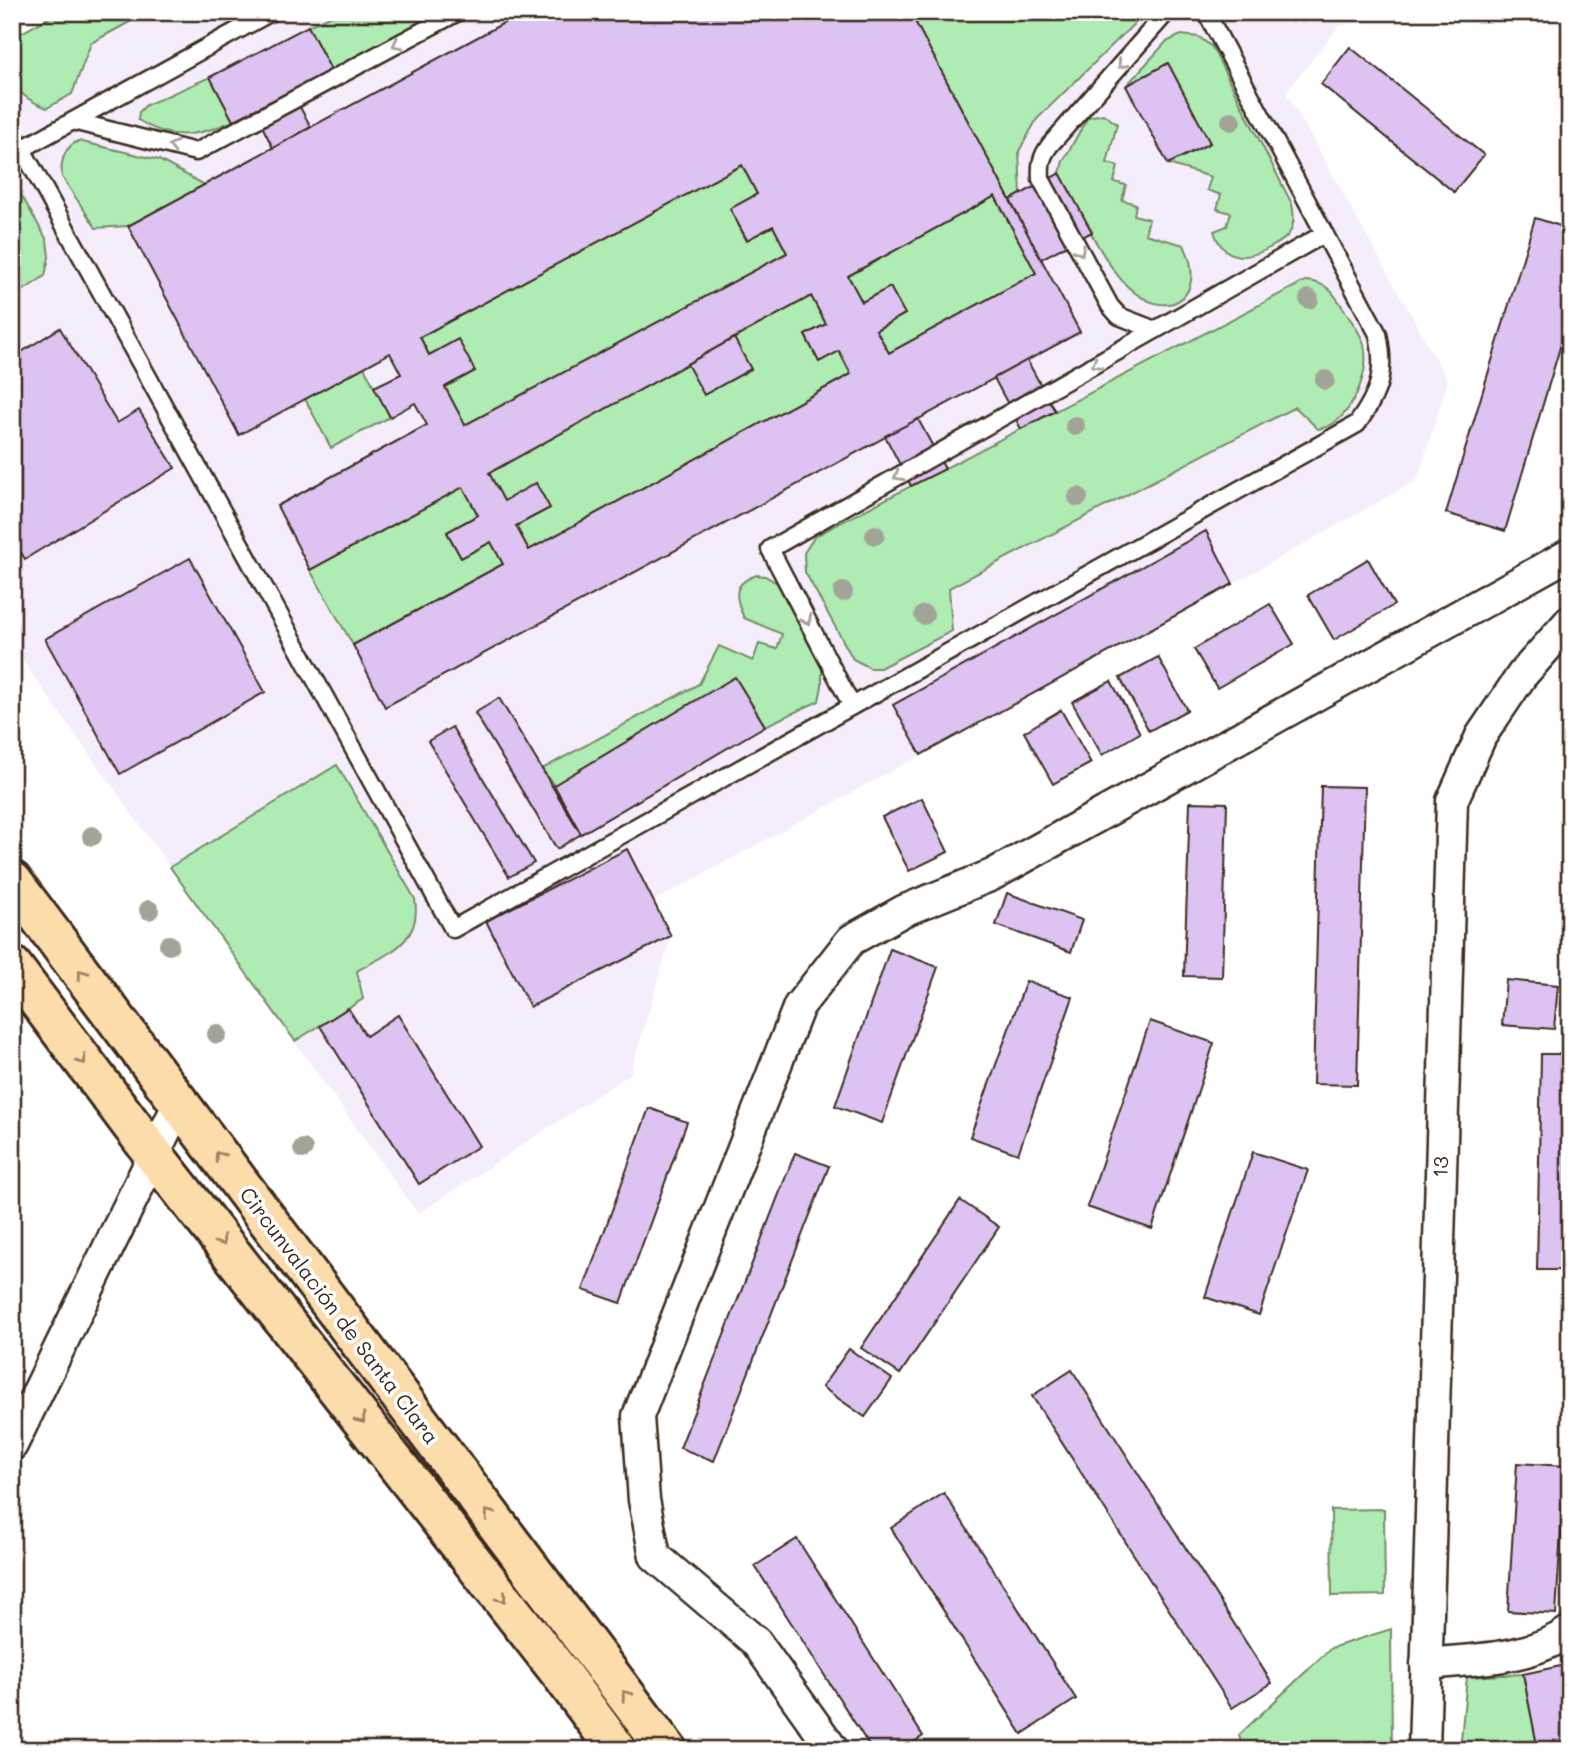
<svg xmlns="http://www.w3.org/2000/svg" width="1582" height="1762" viewBox="0 0 1582 1762" font-family="Mali,sans-serif">
<rect width="100%" height="100%" fill="#fff"/>
<filter id="ink" filterUnits="userSpaceOnUse"><feTurbulence type="fractalNoise" baseFrequency=".0143" numOctaves="2"/><feDisplacementMap in="SourceGraphic" scale="14" xChannelSelector="R" yChannelSelector="G"/><feConvolveMatrix kernelMatrix="1 2 1 2 8 2 1 2 1" color-interpolation-filters="sRGB"/></filter>
<g filter="url(#ink)">
<polygon fill="#f5edfb" points="59,12 1451,12 1340,25 1286,92 1448,381 1417,480 1233,584 654,901 671,936 630,1074 418,1214 12,646 12,38"/>
<g fill="#afecb3" stroke="#758b68" stroke-width="2">
<path d="M59,12H148L91,43L72,94L47,108C6,92 12,77 12,38Z"/>
<polygon points="339,12 438,12 331,70 308,26"/>
<polygon points="910,12 1146,12 1037,119 1019,151 1021,195 1010,200"/>
<path d="M1181,35L1199,37L1212,47L1292,204C1294,214 1295,223 1290,232C1286,239 1280,242 1273,246C1249,260 1224,263 1214,231L1227,226L1231,213L1217,209L1221,195L1207,190L1211,177L1168,164L1210,143L1168,64L1126,86L1166,42Z"/>
<path d="M210,77L233,121C198,136 172,142 138,120L139,112L146,105Z"/>
<path d="M1103,114L1117,124L1107,163L1118,166L1114,182L1126,185L1122,200L1136,204L1134,215L1149,219L1145,234L1184,245C1209,297 1167,325 1127,286C1100,259 1079,207 1060,173L1063,161L1088,117Z"/>
<path d="M78,141L159,160L205,185L128,226L96,228L62,177C60,161 64,148 78,141Z"/>
<polygon points="742,165 757,194 730,209 746,240 773,226 787,253 465,425 445,387 474,371 429,355 420,337"/>
<polygon points="12,179 47,240 49,257 45,276 12,298"/>
<polygon points="995,196 1036,273 889,353 876,330 904,314 891,288 862,302 848,276"/>
<path d="M1305,281C1328,282 1334,293 1345,311C1351,321 1362,334 1364,345C1370,370 1355,408 1334,423C1330,426 1323,428 1318,429L1295,407L949,588L952,631L880,668H870L853,659L805,572L804,553L815,536Z"/>
<polygon points="811,296 826,324 805,336 819,362 839,351 851,374 529,550 516,526 549,508 536,483 504,501 489,473"/>
<polygon points="364,367 390,417 331,448 305,399"/>
<polygon points="463,487 478,515 447,533 461,558 491,542 503,564 353,645 310,570"/>
<path d="M757,575L765,576L777,583L822,669V686L819,701L765,726L735,677L554,785L542,769L699,684L719,646L753,661L759,644L777,649L782,634L744,618C735,598 731,583 757,575Z"/>
<path d="M337,765L415,899C422,943 388,953 357,971L363,999L295,1041L170,867Z"/>
<polygon points="1384,1509 1385,1595 1332,1596 1331,1510"/>
<polygon points="1391,1629 1392,1750 1243,1750 1239,1735 1331,1648"/>
<polygon points="1523,1674 1538,1750 1460,1750 1467,1677"/>
</g>
<g fill="#ddc3f2" stroke="#3b2a1e" stroke-width="2" fill-rule="evenodd">
<path d="M524,12H910L1080,332L385,707L353,645L503,564L491,542L461,558L447,532L478,515L463,487L310,570L277,506L427,425L415,403L390,417L374,387L401,374L390,353L239,435L128,226ZM742,165L757,194L730,209L747,240L773,226L787,253L465,425L445,387L475,371L458,339L429,355L420,337ZM995,196L1036,273L889,353L876,330L905,314L890,287L862,302L848,276ZM811,296L826,324L805,335L819,362L839,351L851,374L529,550L516,526L550,508L536,483L504,501L489,473Z"/>
<polygon points="308,26 331,70 233,121 210,77"/>
<polygon points="1350,47 1484,155 1454,192 1321,84"/>
<polygon points="1168,63 1210,143 1168,164 1126,86"/>
<polygon points="291,91 311,127 273,148 254,110"/>
<polygon points="1060,173 1092,232 1041,259 1010,200"/>
<polygon points="1535,218 1570,229 1570,314 1505,531 1446,513"/>
<polygon points="60,328 117,423 139,410 175,468 25,559 12,538 12,358"/>
<polygon points="734,338 751,369 704,395 687,364"/>
<polygon points="1027,360 1055,411 1021,429 994,378"/>
<polygon points="918,419 945,469 911,486 885,436"/>
<polygon points="1206,531 1233,584 921,755 893,705"/>
<polygon points="190,558 265,692 120,774 45,639"/>
<polygon points="1368,559 1394,605 1334,640 1308,595"/>
<polygon points="1270,604 1294,644 1217,688 1194,649"/>
<polygon points="1158,657 1187,710 1149,731 1120,678"/>
<polygon points="735,677 765,726 581,834 554,785"/>
<polygon points="1111,681 1140,733 1102,755 1072,702"/>
<polygon points="499,698 581,834 557,849 475,713"/>
<polygon points="1061,710 1091,763 1053,784 1024,732"/>
<polygon points="452,727 534,863 509,877 428,741"/>
<polygon points="1321,786 1365,787 1357,1085 1313,1084"/>
<polygon points="922,798 948,852 909,871 882,817"/>
<polygon points="1190,802 1227,803 1222,977 1184,976"/>
<polygon points="627,849 671,936 530,1007 486,921"/>
<polygon points="1007,893 1082,920 1071,952 996,925"/>
<polygon points="890,949 938,967 882,1123 835,1106"/>
<polygon points="1506,980 1558,985 1554,1029 1502,1025"/>
<polygon points="1026,981 1073,997 1018,1154 970,1137"/>
<polygon points="348,1008 366,1036 398,1015 479,1146 419,1184 320,1026"/>
<polygon points="1150,1021 1214,1043 1152,1229 1087,1207"/>
<polygon points="1541,1054 1570,1054 1570,1270 1537,1270"/>
<polygon points="649,1108 687,1122 621,1303 583,1290"/>
<polygon points="1253,1152 1308,1170 1259,1315 1205,1297"/>
<polygon points="795,1153 829,1166 714,1461 680,1448"/>
<polygon points="960,1200 999,1227 900,1374 861,1348"/>
<polygon points="849,1349 892,1379 865,1417 822,1387"/>
<polygon points="1072,1370 1272,1683 1232,1708 1032,1396"/>
<polygon points="1517,1463 1565,1466 1556,1614 1508,1611"/>
<polygon points="944,1493 1076,1699 1022,1734 891,1528"/>
<polygon points="797,1539 923,1736 902,1750 872,1750 755,1566"/>
<polygon points="1570,1664 1570,1750 1538,1750 1523,1674"/>
</g>
<g fill="none" stroke-linecap="round" stroke-linejoin="round">
<defs>
<g id="lane">
<polyline points="73,121 196,152 458,12"/>
<polyline points="12,132 22,149 271,12"/>
<path d="M22,149L453,929L1357,424C1380,392 1386,372 1378,334L1206,12"/>
<path d="M1155,330L1119,316L1110,306L1041,179C1040,165 1041,157 1050,145L1167,12"/>
<polyline points="852,706 770,549 1324,234"/>
</g>
<g id="street">
<polyline points="12,1445 179,1103"/>
<path d="M1426,1664C1474,1659 1529,1660 1570,1631"/>
<polyline points="833,1750 756,1642 655,1556 644,1500 638,1416 799,1006 851,940 903,911 992,875 1570,554"/>
<polyline points="1424,1750 1452,801 1481,736 1522,675 1570,621"/>
</g>
<g id="highway">
<polyline points="12,881 667,1750"/>
<polyline points="12,966 154,1155 561,1674 617,1750"/>
</g>
</defs>
<use href="#lane" stroke="#3b2a1e" stroke-width="21"/>
<use href="#street" stroke="#3b2a1e" stroke-width="35"/>
<use href="#highway" stroke="#3b2a1e" stroke-width="44"/>
<use href="#lane" stroke="#fff" stroke-width="16"/>
<use href="#street" stroke="#fff" stroke-width="30"/>
<use href="#highway" stroke="#fddcac" stroke-width="38"/>
</g>
<g fill="#a3a498">
<circle cx="1231" cy="121" r="10"/>
<circle cx="1309" cy="299" r="10"/>
<circle cx="1325" cy="380" r="10"/>
<circle cx="1075" cy="426" r="10"/>
<circle cx="1078" cy="497" r="10"/>
<circle cx="875" cy="535" r="10"/>
<circle cx="843" cy="592" r="10"/>
<circle cx="924" cy="615" r="10"/>
<circle cx="92" cy="836" r="10"/>
<circle cx="149" cy="910" r="10"/>
<circle cx="169" cy="945" r="10"/>
<circle cx="217" cy="1034" r="10"/>
<circle cx="303" cy="1149" r="10"/>
</g>
<defs><path id="oneway-chevron" d="M-2-3.5L2.5 0L-2 3.5" fill="none" stroke-width="1.6" stroke-linecap="round" stroke-linejoin="round" transform="scale(1.75)"/></defs>
<g stroke="#a79f9a">
<use href="#oneway-chevron" transform="translate(397 44) rotate(152)"/>
<use href="#oneway-chevron" transform="translate(1122 64) rotate(131)"/>
<use href="#oneway-chevron" transform="translate(173 146) rotate(-166)"/>
<use href="#oneway-chevron" transform="translate(1080 251) rotate(62)"/>
<use href="#oneway-chevron" transform="translate(1096 364) rotate(150)"/>
<use href="#oneway-chevron" transform="translate(898 476) rotate(150)"/>
<use href="#oneway-chevron" transform="translate(807 620) rotate(62)"/>
</g>
<g stroke="#9c8365">
<use href="#oneway-chevron" transform="translate(82 974) rotate(-127)"/>
<use href="#oneway-chevron" transform="translate(82 1060) rotate(53)"/>
<use href="#oneway-chevron" transform="translate(219 1156) rotate(-127)"/>
<use href="#oneway-chevron" transform="translate(221 1241) rotate(52)"/>
<use href="#oneway-chevron" transform="translate(361 1419) rotate(52)"/>
<use href="#oneway-chevron" transform="translate(489 1514) rotate(-127)"/>
<use href="#oneway-chevron" transform="translate(502 1598) rotate(52)"/>
<use href="#oneway-chevron" transform="translate(626 1695) rotate(-127)"/>
</g>
</g>
<g text-anchor="middle" stroke-width="7" stroke-linejoin="round" paint-order="stroke">
<g font-size="21" fill="#3b2a1e" stroke="#fff">
<text transform="translate(1441 1167) rotate(-88)" y="7">13</text>
<text transform="translate(339 1316) rotate(53)" y="7">Circunvalación de Santa Clara</text>
</g>
</g>
<rect width="1582" height="1762" fill="none" stroke="#fff" stroke-width="42"/>
<rect x="21" y="21" width="1540" height="1720" fill="none" stroke="#3b2a1e" stroke-width="2.5" filter="url(#ink)"/>
</svg>
